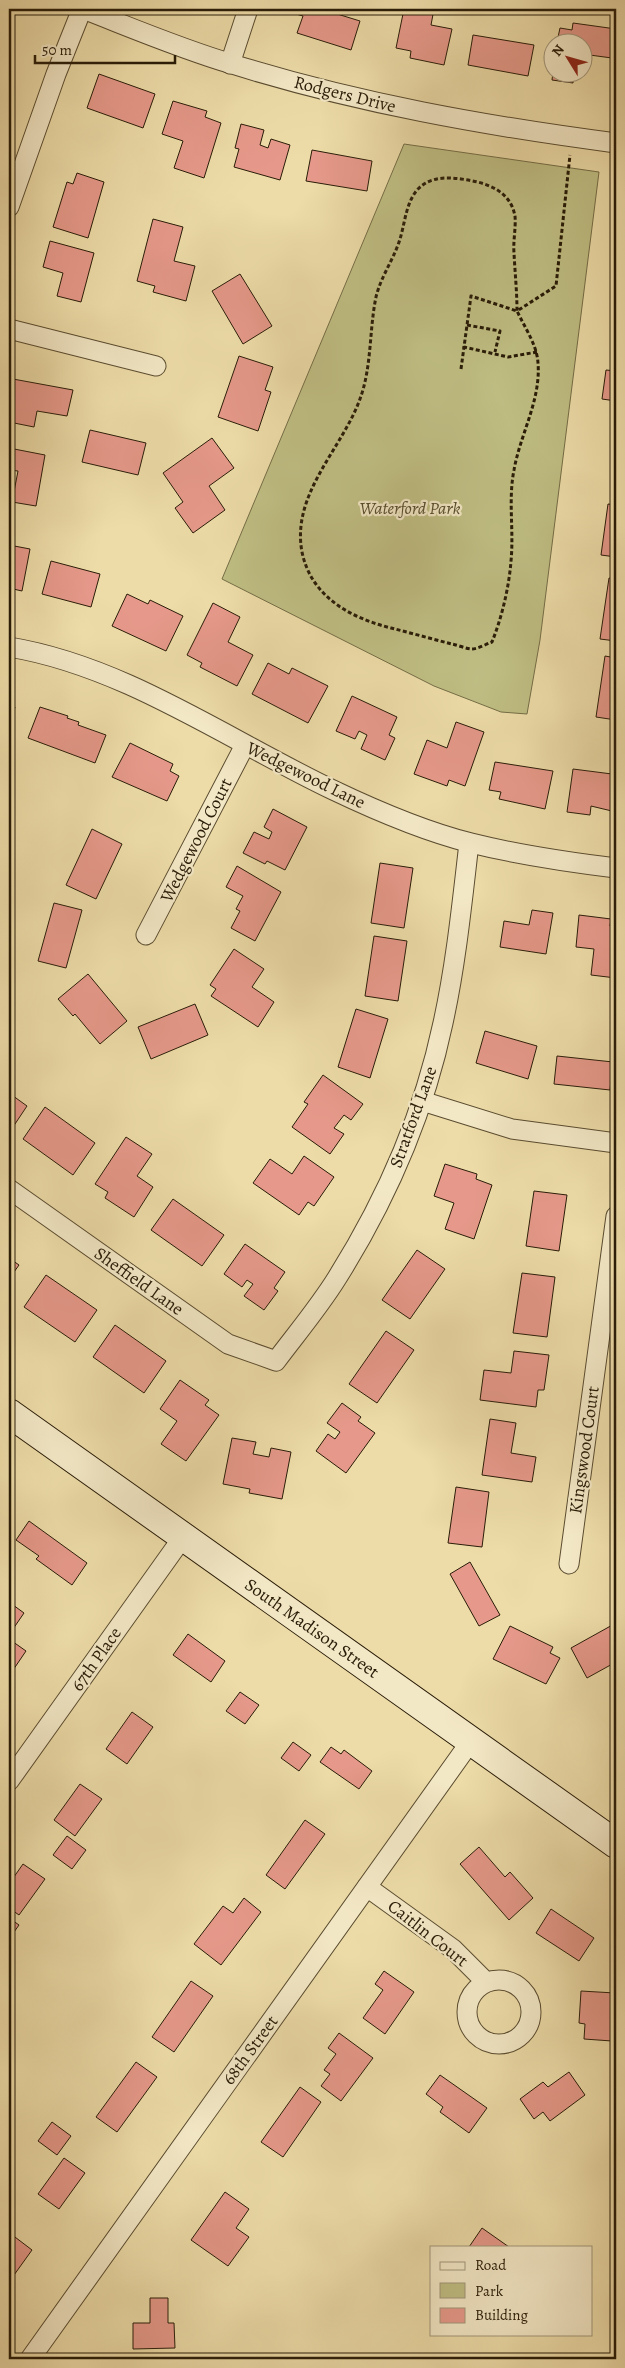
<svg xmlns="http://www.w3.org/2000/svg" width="625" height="2368" viewBox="0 0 625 2368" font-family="Alegreya,serif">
<rect width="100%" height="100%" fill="#eddca8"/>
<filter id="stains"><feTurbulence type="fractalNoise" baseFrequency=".004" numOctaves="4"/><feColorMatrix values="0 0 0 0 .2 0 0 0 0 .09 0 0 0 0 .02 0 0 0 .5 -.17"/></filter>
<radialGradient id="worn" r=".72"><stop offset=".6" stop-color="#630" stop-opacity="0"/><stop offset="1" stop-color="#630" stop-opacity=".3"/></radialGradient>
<polygon fill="#bfbe83" stroke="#746d46" points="404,144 599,172 540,640 527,714 501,712 434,686 222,579"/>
<g fill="#e6998a" stroke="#291c08">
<polygon points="298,9 336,9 334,13 360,21 351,50 297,33 303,16 296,14"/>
<polygon points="404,9 434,9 431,25 452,29 444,65 410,58 411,51 396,48"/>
<polygon points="573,23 616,29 612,58 582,54 582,42 557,42 560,28 572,30"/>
<polygon points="473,35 534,45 528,76 468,65"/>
<polygon points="553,72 574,72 573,83 552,80"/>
<polygon points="99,74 155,94 143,128 87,108"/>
<polygon points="173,101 207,111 205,117 221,123 204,178 174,168 183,141 162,134"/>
<polygon points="241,124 264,130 260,145 268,148 271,139 290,145 280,180 234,167 239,149 235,148"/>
<polygon points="312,150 372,161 367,191 306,181"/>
<polygon points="77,173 104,182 88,238 53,227 67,182 73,184"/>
<polygon points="153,219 183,227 174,261 195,266 186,301 153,292 155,286 137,281"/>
<polygon points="50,241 94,253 81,302 57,296 63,273 43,267"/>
<polygon points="240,274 272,326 243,344 212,291"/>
<polygon points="239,356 273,367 265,390 271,392 258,431 218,417"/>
<polygon points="606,370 616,371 616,401 602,399"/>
<polygon points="13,379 73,390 67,416 37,411 34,427 9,422 9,401"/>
<polygon points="90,430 146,443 138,475 82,462"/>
<polygon points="212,438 234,468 209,486 225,510 193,533 175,508 183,502 163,473"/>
<polygon points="9,448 45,455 36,506 12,502 18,471 9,470"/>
<polygon points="608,504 616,505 616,557 601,555"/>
<polygon points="9,545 30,549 22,591 9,588"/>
<polygon points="51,561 100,574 91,607 42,594"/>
<polygon points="609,578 616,579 616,641 600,639"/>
<polygon points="127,594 148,604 150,600 183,616 166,651 112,626"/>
<polygon points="213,603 240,617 228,642 253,655 237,686 200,667 202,663 187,655"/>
<polygon points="605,656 616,658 616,720 596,717"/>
<polygon points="268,663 289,674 292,668 328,686 308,723 252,694"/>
<polygon points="352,696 397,717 389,735 395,738 385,760 361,749 367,735 359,731 355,739 336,731"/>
<polygon points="9,705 15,707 9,730"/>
<polygon points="40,707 68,716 67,718 79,722 78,725 106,735 95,763 28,738"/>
<polygon points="456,722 484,732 465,786 449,780 447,786 414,774 427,740 447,748"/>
<polygon points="130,743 173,764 170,771 179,776 167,801 112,777"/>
<polygon points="495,762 553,771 545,809 499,799 501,792 489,790"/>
<polygon points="573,769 612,774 611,777 616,777 616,812 591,806 590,815 567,812"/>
<polygon points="273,809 307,827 285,870 267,861 265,864 243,853 254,832 269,839 272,832 264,827"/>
<polygon points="92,829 122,844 96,899 66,885"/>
<polygon points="380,863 413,868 404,928 371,923"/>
<polygon points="237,866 281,892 255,941 231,928 240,911 236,909 243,896 226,887"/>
<polygon points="54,903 82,910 66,968 38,961"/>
<polygon points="532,910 553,913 546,954 500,947 504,921 529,925"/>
<polygon points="579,915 611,919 610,926 616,926 616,978 591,975 594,949 576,947"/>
<polygon points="374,936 407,941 398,1001 365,996"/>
<polygon points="234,949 264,969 252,987 274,1002 258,1027 211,996 216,989 210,985"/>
<polygon points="88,974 127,1021 100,1044 75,1014 73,1016 58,999"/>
<polygon points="195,1004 208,1035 151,1059 138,1027"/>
<polygon points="356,1009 388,1019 370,1078 338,1067"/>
<polygon points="485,1031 537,1046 528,1079 476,1063"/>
<polygon points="557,1056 613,1062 610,1090 554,1084"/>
<polygon points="323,1075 363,1104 351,1120 344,1115 334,1128 344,1134 330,1154 292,1127 308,1104 304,1102"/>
<polygon points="9,1093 27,1106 11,1130 9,1128"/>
<polygon points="45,1107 95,1143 73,1175 23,1139"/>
<polygon points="126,1137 152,1154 137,1176 153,1187 134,1217 105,1198 108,1192 95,1184"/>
<polygon points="304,1156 334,1177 314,1206 308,1202 299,1215 253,1183 270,1159 292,1174"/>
<polygon points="445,1164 477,1174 476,1179 492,1185 474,1239 445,1229 454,1203 434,1196"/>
<polygon points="534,1191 567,1195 559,1251 526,1246"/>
<polygon points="173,1199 224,1235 202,1266 151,1230"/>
<polygon points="245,1244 285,1272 274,1288 278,1291 264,1310 244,1296 253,1284 247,1280 242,1287 224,1274"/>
<polygon points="417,1250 445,1269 410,1319 382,1300"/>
<polygon points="9,1258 19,1265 9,1279"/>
<polygon points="522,1273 555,1277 547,1337 513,1333"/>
<polygon points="46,1275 97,1310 75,1342 24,1307"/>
<polygon points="115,1325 166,1361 144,1393 93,1357"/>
<polygon points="386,1331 414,1350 377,1403 349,1384"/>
<polygon points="514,1351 549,1355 544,1390 538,1390 536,1407 480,1400 484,1370 511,1373"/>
<polygon points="180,1380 209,1400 205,1405 219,1415 186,1461 161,1444 177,1421 160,1409"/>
<polygon points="342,1403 361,1417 358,1421 375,1433 346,1473 316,1451 328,1434 335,1439 340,1432 327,1423"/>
<polygon points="490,1419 516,1423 511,1453 536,1457 532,1482 482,1475"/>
<polygon points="232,1438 256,1442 253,1454 269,1457 271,1448 291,1452 282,1499 249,1493 250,1489 223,1484"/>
<polygon points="456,1487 489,1492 482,1547 448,1543"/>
<polygon points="29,1521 87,1563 72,1585 36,1559 39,1556 16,1540"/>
<polygon points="470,1562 500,1615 479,1626 450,1574"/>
<polygon points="9,1602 24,1613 13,1629 9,1626"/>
<polygon points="616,1623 616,1662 587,1678 571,1648"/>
<polygon points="510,1626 553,1647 550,1653 560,1658 546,1684 493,1659"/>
<polygon points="188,1634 225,1661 211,1682 173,1655"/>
<polygon points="9,1639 26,1651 9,1676"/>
<polygon points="240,1692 259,1705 245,1724 226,1711"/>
<polygon points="132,1712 153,1727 127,1764 106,1749"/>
<polygon points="293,1742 311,1755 299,1771 281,1758"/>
<polygon points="331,1747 341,1754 344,1750 372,1771 359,1789 320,1762"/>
<polygon points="80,1784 102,1799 75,1836 54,1820"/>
<polygon points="305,1820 325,1834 285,1889 266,1875"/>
<polygon points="67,1836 86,1850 72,1869 53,1855"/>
<polygon points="479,1847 505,1877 510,1872 533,1898 509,1920 460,1864"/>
<polygon points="23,1864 45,1879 19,1915 9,1908 9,1884"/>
<polygon points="244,1898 261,1912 221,1965 194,1944 223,1906 233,1913"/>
<polygon points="551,1909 594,1938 579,1961 536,1933"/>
<polygon points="9,1918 19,1925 9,1939"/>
<polygon points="384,1971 414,1992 385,2034 363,2018 383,1990 375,1984"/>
<polygon points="191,1981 213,1996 174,2052 152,2037"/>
<polygon points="581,1991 615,1993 612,2041 584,2039 585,2024 579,2023"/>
<polygon points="339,2033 373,2058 341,2101 321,2086 330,2074 324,2070 336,2054 328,2048"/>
<polygon points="136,2062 157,2077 117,2132 96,2117"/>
<polygon points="569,2072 585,2095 550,2121 543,2112 534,2119 520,2099 543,2082 548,2087"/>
<polygon points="440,2075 487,2108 469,2133 440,2112 443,2107 426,2094"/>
<polygon points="300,2087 321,2102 283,2157 261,2142"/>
<polygon points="52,2122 71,2136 57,2155 38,2141"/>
<polygon points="64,2158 85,2173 59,2209 38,2194"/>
<polygon points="225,2192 249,2209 236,2228 249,2237 228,2266 191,2240"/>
<polygon points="482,2228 509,2247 469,2247"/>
<polygon points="11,2234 32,2250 9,2282 9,2237"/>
<polygon points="150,2298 168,2298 168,2323 174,2323 175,2348 133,2349 133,2323 150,2323"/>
</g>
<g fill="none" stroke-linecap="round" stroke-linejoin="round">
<defs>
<g id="street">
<path d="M83,9C132,28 181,49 232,64C357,103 486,126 616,143"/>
<polyline points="230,64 248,9"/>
<polyline points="9,207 56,74 82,9"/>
<polyline points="9,329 156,366"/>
<path d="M9,647C125,666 228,740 333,790C377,811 423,831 471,843C519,855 567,862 616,868"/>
<polyline points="146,935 245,745"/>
<polyline points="422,1101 512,1129 616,1143"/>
<path d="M9,1189L228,1344L276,1361C297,1333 319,1307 337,1278C386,1200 424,1113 443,1023C456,964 462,903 469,843"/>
<polyline points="569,1564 616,1216"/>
<polyline points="9,1781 183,1537"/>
<polyline points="367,1887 453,1949 486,1982"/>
<circle cx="499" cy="2012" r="32"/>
<polyline points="30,2359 471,1741"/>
</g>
<polyline id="secondary" points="9,1413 616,1844"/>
</defs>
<use href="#street" stroke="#5a4c30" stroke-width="21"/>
<use href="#secondary" stroke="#291c08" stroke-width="30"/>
<g stroke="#291c08" stroke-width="3" stroke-dasharray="4 2.5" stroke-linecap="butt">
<polyline points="467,325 500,331 495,352"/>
<path d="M537,352L508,357L464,347L471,296L517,311C525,328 537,345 538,363C541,400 520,435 514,470C508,500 514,530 511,561C509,587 502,617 492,642C486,644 478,649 472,649C466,649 458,645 452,644C432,639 411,633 391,628C351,618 311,597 302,552C291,494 342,449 360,399C372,366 369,331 376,297C381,276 394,259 400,239C405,223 406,202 418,189C430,177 445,177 461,179C484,182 510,189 515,216C516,228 513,241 514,253C515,273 517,292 517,311L556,286L570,155"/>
<polyline points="461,369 464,347"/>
</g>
<use href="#street" stroke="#f3e8c6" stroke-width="19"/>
<use href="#secondary" stroke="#f3e8c6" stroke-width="28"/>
</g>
<g text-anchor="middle" stroke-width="4.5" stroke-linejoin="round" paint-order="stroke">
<g font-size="18" fill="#291c08" stroke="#f3e8c6">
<text transform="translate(345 94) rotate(14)" y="6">Rodgers Drive</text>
<text transform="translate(306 775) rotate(26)" y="6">Wedgewood Lane</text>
<text transform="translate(196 840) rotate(-63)" y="6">Wedgewood Court</text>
<text transform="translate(413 1117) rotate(-70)" y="6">Stratford Lane</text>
<text transform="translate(139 1281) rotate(35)" y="6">Sheffield Lane</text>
<text transform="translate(584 1450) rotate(-82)" y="6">Kingswood Court</text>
<text transform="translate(312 1628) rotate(35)" y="6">South Madison Street</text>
<text transform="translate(96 1659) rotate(-55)" y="6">67th Place</text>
<text transform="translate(428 1933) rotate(38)" y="6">Caitlin Court</text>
<text transform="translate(250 2050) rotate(-54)" y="6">68th Street</text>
</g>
<g font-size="18" font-style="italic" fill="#564d2d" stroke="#f3e8c6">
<text x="410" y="514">Waterford Park</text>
</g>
</g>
<rect width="625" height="2368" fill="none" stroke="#eddca8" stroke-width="30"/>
<rect x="10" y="10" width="605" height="2348" fill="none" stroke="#291c08" stroke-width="2.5"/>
<rect x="15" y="15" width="595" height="2338" fill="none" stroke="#291c08"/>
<rect x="430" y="2246" width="162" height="90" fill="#f3e8c6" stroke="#a2967a"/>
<rect x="440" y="2262" width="25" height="8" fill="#f3e8c6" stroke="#a2967a"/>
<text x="475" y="2270" font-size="15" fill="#291c08">Road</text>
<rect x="440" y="2283" width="25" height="15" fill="#bfbe83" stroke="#a2967a"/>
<text x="475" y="2296" font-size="15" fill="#291c08">Park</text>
<rect x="440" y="2308" width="25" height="15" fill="#e6998a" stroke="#a2967a"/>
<text x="475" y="2320" font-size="15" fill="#291c08">Building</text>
<g transform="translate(568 58) rotate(307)"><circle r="24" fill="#f3e8c6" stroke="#a2967a"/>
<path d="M0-4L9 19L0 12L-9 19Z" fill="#8f2418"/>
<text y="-8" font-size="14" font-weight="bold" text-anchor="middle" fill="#291c08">N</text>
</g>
<path d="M35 55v8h140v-8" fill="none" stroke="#291c08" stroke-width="2.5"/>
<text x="42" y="55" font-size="15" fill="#291c08" stroke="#f3e8c6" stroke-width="4" paint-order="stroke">50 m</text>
<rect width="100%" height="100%" filter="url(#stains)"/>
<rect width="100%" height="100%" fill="url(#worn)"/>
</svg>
